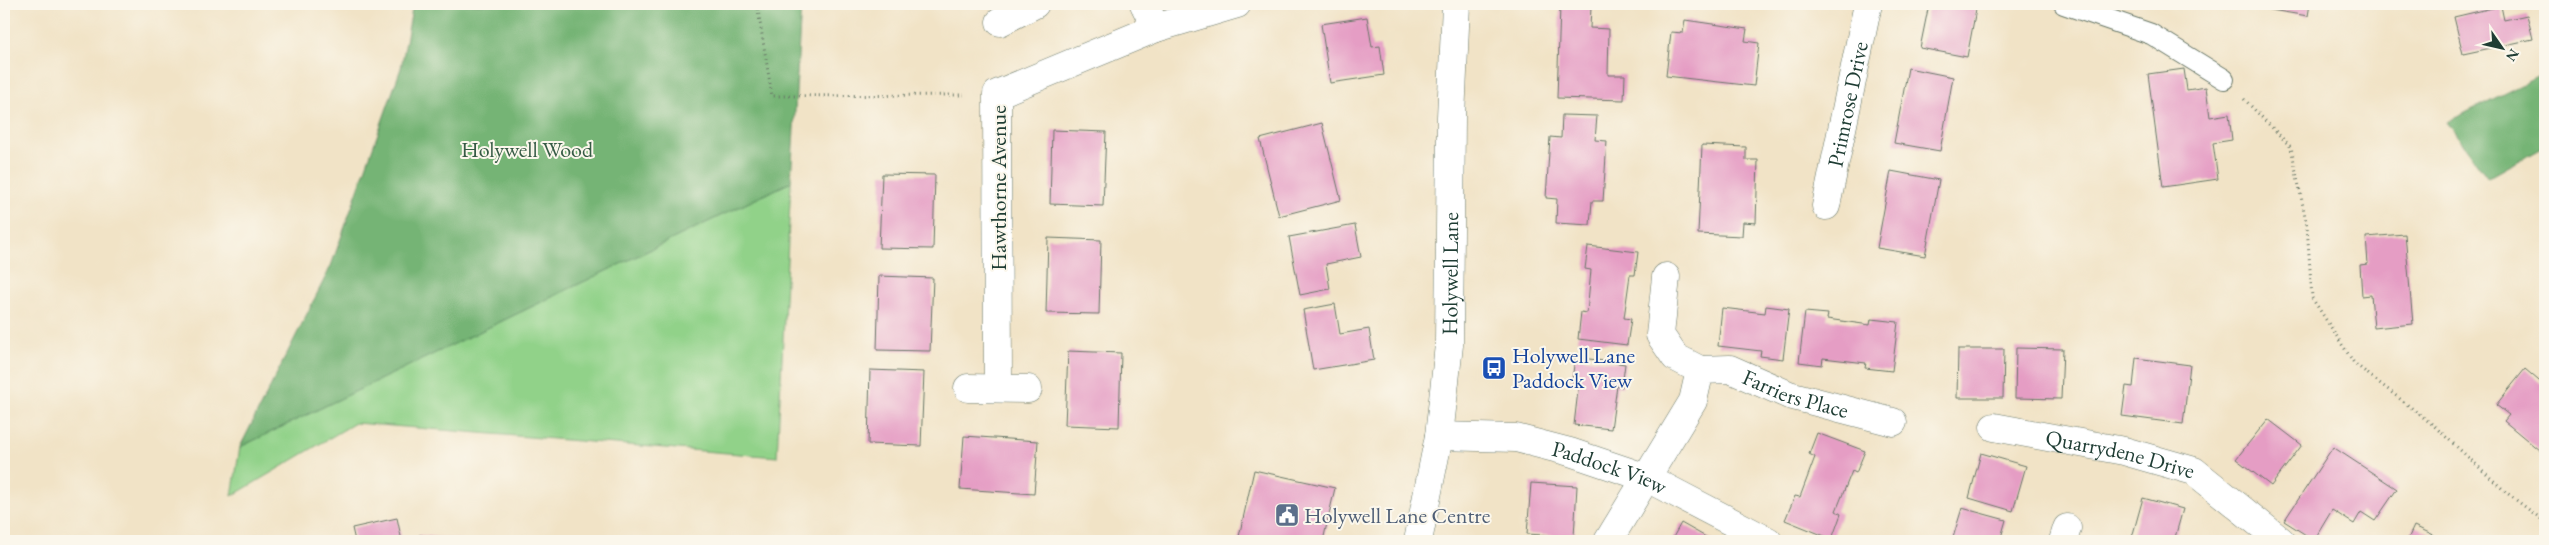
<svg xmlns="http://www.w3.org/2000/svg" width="2549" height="545" viewBox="0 0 2549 545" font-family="'EB Garamond',serif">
<rect width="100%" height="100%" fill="#fbf7ec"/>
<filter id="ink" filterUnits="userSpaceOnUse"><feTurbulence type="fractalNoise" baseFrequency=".02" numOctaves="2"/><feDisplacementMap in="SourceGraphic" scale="10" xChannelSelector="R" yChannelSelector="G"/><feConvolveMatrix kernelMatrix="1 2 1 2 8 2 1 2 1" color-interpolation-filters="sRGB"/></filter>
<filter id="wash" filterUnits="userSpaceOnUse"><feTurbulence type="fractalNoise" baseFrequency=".0096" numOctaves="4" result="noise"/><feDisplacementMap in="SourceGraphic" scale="20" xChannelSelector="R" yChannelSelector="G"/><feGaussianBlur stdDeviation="1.12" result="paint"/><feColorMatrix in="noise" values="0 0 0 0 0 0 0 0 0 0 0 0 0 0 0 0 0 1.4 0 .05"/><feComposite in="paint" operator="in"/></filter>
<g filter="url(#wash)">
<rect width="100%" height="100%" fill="#f1e3c6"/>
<polygon fill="#91d289" stroke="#58885e" points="791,182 777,457 355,423 232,496 240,447"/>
<g fill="#74b475" stroke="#4a7854">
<polygon points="413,4 801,4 791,182 240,447 331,266 401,68"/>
<polygon points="2545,73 2545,146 2488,178 2447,122"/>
</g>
<g id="blocks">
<g fill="#e59dc4">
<polygon points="940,4 955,4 942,9"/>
<polygon points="1929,4 1977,4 1967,57 1920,48"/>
<polygon points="2234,4 2310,4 2308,16"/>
<polygon points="1560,6 1591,7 1590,28 1609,29 1608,75 1625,75 1624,100 1557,98"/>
<polygon points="2501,6 2504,20 2527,15 2533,39 2463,54 2454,17"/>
<polygon points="1367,17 1372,47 1380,46 1384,75 1330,83 1321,24"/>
<polygon points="1685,20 1747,29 1745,41 1759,43 1754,86 1666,76 1671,32 1683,33"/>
<polygon points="1908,68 1953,77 1940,151 1894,143"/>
<polygon points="2184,69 2187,90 2206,87 2210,117 2229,114 2232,140 2213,143 2218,179 2163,187 2148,74"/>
<polygon points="1562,115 1597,116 1595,140 1607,141 1603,201 1592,201 1590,225 1556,223 1557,199 1546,198 1550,137 1561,138"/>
<polygon points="1322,123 1341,200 1279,216 1260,139"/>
<polygon points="1052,130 1106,132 1103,206 1050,204"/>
<polygon points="1702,145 1746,147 1746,160 1758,160 1756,223 1743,222 1742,236 1698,234"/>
<polygon points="1891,171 1939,180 1925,256 1877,248"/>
<polygon points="882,174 935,175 933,249 879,248"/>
<polygon points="1355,225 1361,257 1326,264 1330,289 1300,295 1289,237"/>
<polygon points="2405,234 2413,324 2374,328 2371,295 2362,296 2360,265 2368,264 2366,237"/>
<polygon points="1048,238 1101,240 1099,314 1046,313"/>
<polygon points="1588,246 1638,252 1635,275 1630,275 1624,318 1631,319 1627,345 1578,339 1581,312 1587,313 1591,270 1585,269"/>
<polygon points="879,276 933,278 930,351 877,350"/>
<polygon points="1335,304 1340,334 1369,329 1374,360 1313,370 1303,310"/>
<polygon points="1766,306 1789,309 1783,359 1760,356 1761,351 1718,346 1722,308 1765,313"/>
<polygon points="1805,312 1828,314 1827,319 1870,325 1871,319 1898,322 1892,371 1865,368 1866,363 1823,358 1822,365 1799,362"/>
<polygon points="2016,348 2063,349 2061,399 2015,398"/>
<polygon points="1958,349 2004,349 2003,398 1957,398"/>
<polygon points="1068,351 1121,353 1119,427 1065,425"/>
<polygon points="1575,357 1625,364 1622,387 1617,386 1611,429 1574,425 1579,382 1572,381"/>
<polygon points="2136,358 2190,365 2183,424 2122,416 2126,386 2133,387"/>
<polygon points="2525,369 2545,386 2545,455 2504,421 2509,415 2496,405"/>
<polygon points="870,370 924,372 921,446 868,444"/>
<polygon points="2268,419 2302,445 2271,486 2236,459"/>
<polygon points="1817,433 1865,451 1856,473 1852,471 1836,511 1841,514 1832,539 1785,520 1795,496 1800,497 1815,457 1809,454"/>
<polygon points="964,436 1038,441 1034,494 960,489"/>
<polygon points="2333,447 2397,489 2375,521 2361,512 2354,524 2332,510 2314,540 2284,521"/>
<polygon points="1981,453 2026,466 2013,511 1969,498"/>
<polygon points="1254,470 1335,488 1323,541 1238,541"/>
<polygon points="1531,483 1577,486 1574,537 1527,534"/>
<polygon points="2143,498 2183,509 2174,541 2131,541"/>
<polygon points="1962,508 2006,520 2000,541 1952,541"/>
<polygon points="397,518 402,541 355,541 352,528"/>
<polygon points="1681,523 1713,541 1671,541"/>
<polygon points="2414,526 2447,541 2407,541"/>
<polygon points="419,535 463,540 463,541 418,541"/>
</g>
</g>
</g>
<g filter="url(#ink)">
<use href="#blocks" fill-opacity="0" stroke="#687767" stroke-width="1"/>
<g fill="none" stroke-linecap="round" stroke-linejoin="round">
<defs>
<polyline id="service" points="2064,4 2151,34 2224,79"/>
<g id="minor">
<polyline points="1144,4 1156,28"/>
<polyline points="1000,22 1035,4"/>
<path id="s1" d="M1826,206L1868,4"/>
<polyline points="1666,277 1660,335 1675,357 1700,370"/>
<polyline points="968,388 1028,389"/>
<polyline points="998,388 997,94 1156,28 1237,4"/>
<path id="s2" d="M1994,427L2124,451L2194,471L2281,541"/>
<path id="s3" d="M1439,436L1516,438L1570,452L1647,478L1768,541"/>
<path id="s4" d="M1608,541L1693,401L1700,370L1730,369L1789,395L1893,422"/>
<polyline points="2063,541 2067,528"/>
</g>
<g id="secondary">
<path id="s5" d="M1418,541L1439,436L1449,345L1451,117L1456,4"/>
</g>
</defs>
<use href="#service" stroke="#687767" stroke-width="22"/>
<use href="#minor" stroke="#687767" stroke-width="29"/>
<use href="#secondary" stroke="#687767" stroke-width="29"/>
<g stroke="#687767" stroke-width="3" stroke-dasharray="1 4" stroke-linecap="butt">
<polyline points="757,4 772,96 964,95"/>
<polyline points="2244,99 2291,147 2307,226 2312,298 2354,363 2432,424 2507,493 2545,522"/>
</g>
<use href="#service" stroke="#fff" stroke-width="20"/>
<use href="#minor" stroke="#fff" stroke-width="28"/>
<use href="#secondary" stroke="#fff" stroke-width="28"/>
</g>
</g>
<defs>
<symbol id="bus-square" viewBox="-11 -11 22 22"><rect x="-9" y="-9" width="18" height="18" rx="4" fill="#1a4fb4" stroke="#fbf7ec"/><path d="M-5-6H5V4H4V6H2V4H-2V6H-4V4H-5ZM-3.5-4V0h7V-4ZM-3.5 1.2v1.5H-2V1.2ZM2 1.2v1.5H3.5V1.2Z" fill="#fff"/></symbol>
<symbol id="civic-square" viewBox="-11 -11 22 22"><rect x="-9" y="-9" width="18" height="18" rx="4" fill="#5c6f8a" stroke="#fbf7ec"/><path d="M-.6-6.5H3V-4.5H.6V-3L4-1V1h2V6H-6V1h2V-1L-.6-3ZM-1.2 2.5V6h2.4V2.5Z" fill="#fff"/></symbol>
</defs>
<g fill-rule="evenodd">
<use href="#bus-square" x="1480" y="354" width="28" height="28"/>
<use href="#civic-square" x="1273" y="501" width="28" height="28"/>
</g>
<g text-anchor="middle" stroke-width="4" stroke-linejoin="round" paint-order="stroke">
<g font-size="22" fill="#1f3d34" stroke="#fbf7ec">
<text dy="8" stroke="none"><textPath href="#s1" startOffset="104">Primrose Drive</textPath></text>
<text transform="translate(998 188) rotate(-90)" y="8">Hawthorne Avenue</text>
<text dy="8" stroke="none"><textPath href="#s5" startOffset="270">Holywell Lane</textPath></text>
<text dy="8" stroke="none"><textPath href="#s4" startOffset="296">Farriers Place</textPath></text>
<text dy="8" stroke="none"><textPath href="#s2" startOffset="129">Quarrydene Drive</textPath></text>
<text dy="8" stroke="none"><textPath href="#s3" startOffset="175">Paddock View</textPath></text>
</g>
<g font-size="22" fill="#365b45" stroke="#fbf7ec">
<text x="527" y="157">Holywell Wood</text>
</g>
<g font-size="22" fill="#164399" stroke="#fbf7ec" text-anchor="start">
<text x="1512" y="363">Holywell Lane<tspan x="1512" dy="25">Paddock View</tspan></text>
</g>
<g font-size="22" fill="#4e5e75" stroke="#fbf7ec" text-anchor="start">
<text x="1304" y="523">Holywell Lane Centre</text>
</g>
</g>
<rect width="2549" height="545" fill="none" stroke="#fbf7ec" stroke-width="20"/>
<g transform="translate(2502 48) rotate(124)" stroke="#fbf7ec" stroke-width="4" paint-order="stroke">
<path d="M0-4L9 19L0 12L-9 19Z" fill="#1f3d34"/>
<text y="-8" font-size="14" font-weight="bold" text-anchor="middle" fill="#1f3d34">N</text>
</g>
</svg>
